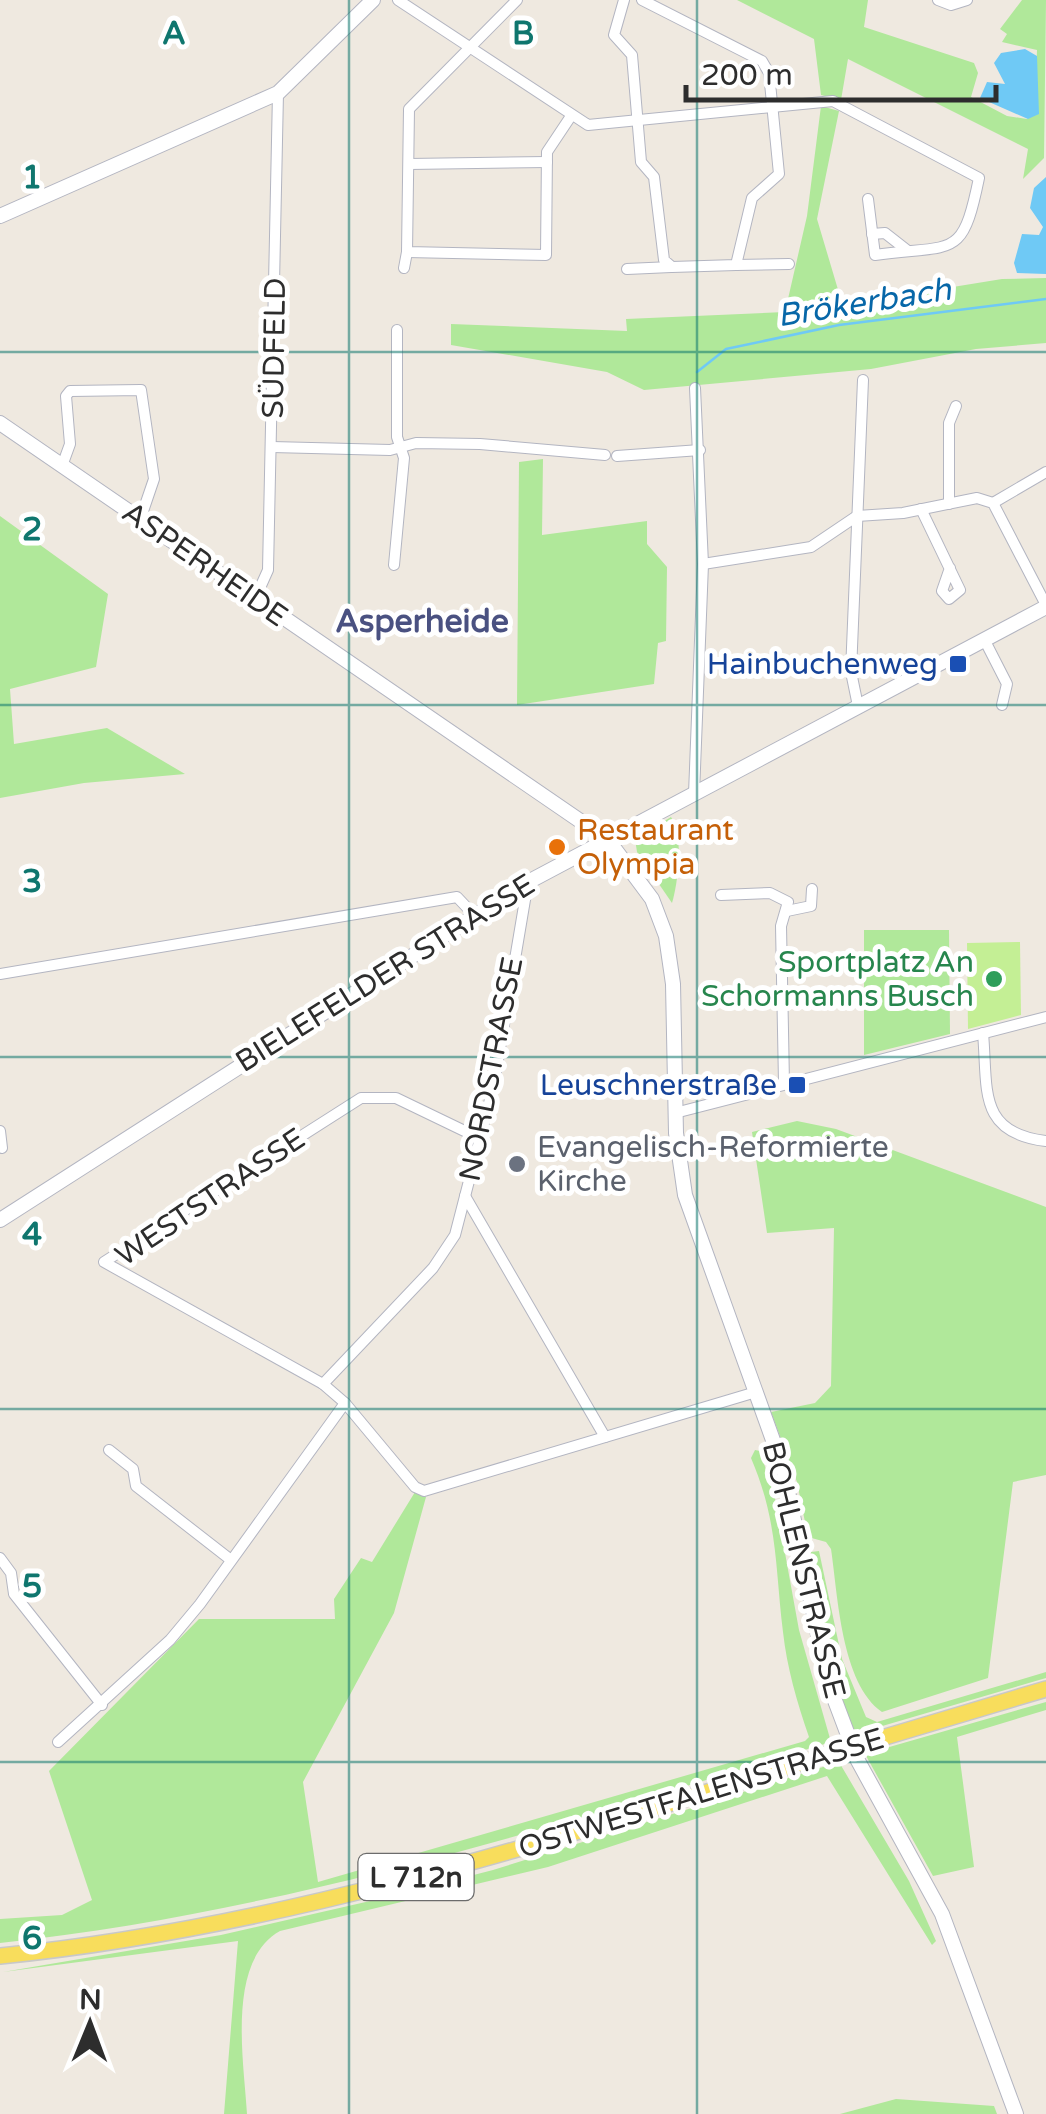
<svg xmlns="http://www.w3.org/2000/svg" width="1046" height="2114" viewBox="0 0 1046 2114" font-family="'Varela Round',sans-serif">
<rect width="100%" height="100%" fill="#efe9e0"/>
<g fill="#b0e89a">
<polygon points="737,0 868,0 864,27 974,63 978,73 971,97 1007,116 1027,119 1035,114 1037,50 1002,42 1007,34 1000,29 1022,0 1046,0 1044,158 1023,179 1028,149 848,59 841,100 821,95 814,39"/>
<polygon points="821,106 839,111 817,219 842,303 836,306 1002,279 1046,278 1046,343 976,349 871,369 644,390 607,372 451,345 451,324 627,331 626,319 785,312 807,216"/>
<polygon points="543,459 542,535 647,521 647,544 667,567 666,641 658,643 654,684 517,705 519,462"/>
<polygon points="0,516 108,594 96,667 10,689 14,744 107,728 185,774 84,783 0,798"/>
<path d="M671,817C684,835 678,883 672,903L637,852L635,839Z"/>
<polygon points="864,930 949,930 950,1034 864,1055"/>
<path d="M797,1121L836,1129L1046,1207V1475L1013,1482L988,1678L882,1712C841,1683 838,1596 831,1549L826,1542L808,1537L797,1482L771,1412L815,1403L831,1386L834,1228L767,1233L752,1132Z"/>
<path d="M755,1450L760,1451L775,1498L799,1630L831,1742C558,1825 286,1912 0,1943V1919L62,1915L92,1900L49,1771L199,1619H335L334,1599L361,1558L372,1562L415,1492L426,1497L394,1613L303,1782L318,1882L805,1741L809,1737C797,1702 787,1668 783,1632C775,1566 778,1521 751,1458Z"/>
<path d="M819,1551L842,1659L866,1717L877,1722L1046,1672V1678L855,1734C835,1679 809,1611 811,1552Z"/>
<polygon points="1046,1702 1046,1710 957,1737 974,1867 933,1876 865,1754"/>
<path d="M839,1762L909,1881L936,1941L932,1945L827,1776L548,1867L280,1931C226,1961 244,2061 247,2114H224L238,1941L3,1972L221,1935L392,1896L493,1870Z"/>
<polygon points="896,2099 994,2106 997,2114 840,2114"/>
</g>
<polygon fill="#c4ef95" points="1020,942 1021,1015 968,1029 967,943"/>
<g fill="#6fc9f5">
<polygon points="1025,49 1037,56 1039,114 1028,119 980,98 987,82 1005,84 994,63 1001,53"/>
<polygon points="1046,177 1046,274 1017,273 1014,263 1022,234 1039,235 1043,227 1030,208 1034,188"/>
</g>
<g fill="none" stroke-linecap="round" stroke-linejoin="round">
<polyline stroke="#6fc9f5" stroke-width="2.5" points="697,372 726,349 839,325 1046,299"/>
<defs>
<g id="street">
<path d="M398,0L588,125L833,101L979,178C962,261 955,244 875,255L868,199"/>
<polyline points="517,0 409,109 407,252 546,255 547,152 571,116"/>
<polyline points="624,0 614,35 632,55 641,162 654,177 664,260 672,267 736,265 752,198 779,174 769,73 762,61 642,0"/>
<polyline points="938,0 951,5 967,0"/>
<polyline points="409,164 547,162"/>
<polyline points="872,234 885,233 908,251"/>
<polyline points="736,265 789,264"/>
<polyline points="404,268 407,252"/>
<polyline points="627,269 671,267"/>
<polyline points="272,447 390,450 416,443 480,444 605,455"/>
<polyline points="617,456 700,450"/>
<polyline points="62,466 70,444 66,396 70,391 141,390 154,479 140,520"/>
<polyline points="993,503 1046,472"/>
<polyline points="949,504 949,423 956,406"/>
<polyline points="921,509 960,590 949,599 942,591 950,568"/>
<polyline points="703,564 811,547 857,516 903,513 977,498 993,503 1046,605"/>
<polyline points="394,565 404,458 397,437 397,330"/>
<polyline points="255,599 268,570 278,93"/>
<polyline points="984,639 1007,684 1002,705"/>
<polyline points="858,706 851,672 863,380"/>
<polyline points="694,794 703,564 695,388"/>
<polyline points="721,895 770,893 788,902 781,926 784,1083"/>
<polyline points="787,911 811,906 812,889"/>
<polyline points="0,974 457,897 474,915"/>
<path d="M983,1033C988,1089 977,1133 1046,1141"/>
<polyline points="675,1113 1046,1017"/>
<polyline points="0,1131 2,1148"/>
<polyline points="479,1138 396,1098 361,1098 104,1262 323,1384 345,1403 415,1487 424,1491 756,1392"/>
<polyline points="465,1196 605,1437"/>
<polyline points="323,1384 433,1268 455,1235 494,1084 528,882"/>
<polyline points="109,1450 133,1469 136,1486 231,1560"/>
<polyline points="0,1558 11,1573 14,1594 102,1705"/>
<polyline points="58,1742 170,1640 200,1604 345,1403"/>
</g>
<g id="secondary">
<polyline points="0,216 278,93 373,0"/>
<polyline points="0,423 608,840 652,899 666,936 673,984 676,1133 685,1195 783,1468 828,1682 857,1759 942,1914 1016,2114"/>
<polyline points="0,1220 528,882 1046,607"/>
</g>
<g id="primary">
<polyline points="875,1740 1046,1689"/>
<path d="M0,1956C282,1928 553,1840 823,1756"/>
</g>
</defs>
<use href="#street" stroke="#b3b5c1" stroke-width="12"/>
<use href="#secondary" stroke="#b3b5c1" stroke-width="16"/>
<use href="#primary" stroke="#c8c8c8" stroke-width="18"/>
<use href="#street" stroke="#fff" stroke-width="10"/>
<use href="#secondary" stroke="#fff" stroke-width="14"/>
<use href="#primary" stroke="#f8dd5c" stroke-width="15"/>
<defs>
<polyline id="primary-bridge" points="823,1756 875,1740"/>
</defs>
<use href="#primary-bridge" stroke="#c8c8c8" stroke-width="18" stroke-linecap="butt"/>
<use href="#primary-bridge" stroke="#f8dd5c" stroke-width="15"/>
</g>
<path fill="none" stroke="#0f766e" stroke-width="2.5" stroke-opacity="0.55" d="M349,0V2114M697,0V2114M0,352H1046M0,705H1046M0,1057H1046M0,1409H1046M0,1762H1046"/>
<g fill="#1a4fb4" stroke="#fff" stroke-width="4">
<rect x="948" y="654" width="20" height="20" rx="5"/>
<rect x="787" y="1075" width="20" height="20" rx="5"/>
</g>
<circle fill="#e8710a" stroke="#fff" stroke-width="4" cx="557" cy="847" r="10"/>
<circle fill="#2e9e5b" stroke="#fff" stroke-width="4" cx="994" cy="979" r="10"/>
<circle fill="#6b7280" stroke="#fff" stroke-width="4" cx="517" cy="1164" r="10"/>
<g text-anchor="middle" stroke-width="10" stroke-linejoin="round" paint-order="stroke">
<rect fill="#fff" stroke="#6c6c6c" stroke-width="2.5" x="358.5" y="1854" width="115" height="46" rx="8"/>
<g font-size="28" font-weight="bold" fill="#2d2d2d">
<text x="416" y="1887">L 712n</text>
</g>
<g font-size="30" fill="#2d2d2d" stroke="#fff">
<text transform="translate(274 348) rotate(-89)" y="10">SÜDFELD</text>
<text transform="translate(205 564) rotate(35)" y="10">ASPERHEIDE</text>
<text transform="translate(385 973) rotate(-32)" y="10">BIELEFELDER STRASSE</text>
<text transform="translate(491 1069) rotate(-79)" y="10">NORDSTRASSE</text>
<text transform="translate(210 1197) rotate(-34)" y="10">WESTSTRASSE</text>
<text transform="translate(804 1570) rotate(76)" y="10">BOHLENSTRASSE</text>
<text transform="translate(701 1793) rotate(-17)" y="10">OSTWESTFALENSTRASSE</text>
</g>
<g font-size="30" fill="#164399" stroke="#fff" text-anchor="end">
<text x="938" y="674">Hainbuchenweg</text>
<text x="777" y="1095">Leuschnerstraße</text>
</g>
<g font-size="30" fill="#c56008" stroke="#fff" text-anchor="start">
<text x="577" y="840">Restaurant<tspan x="577" dy="34">Olympia</tspan></text>
</g>
<g font-size="30" fill="#27864d" stroke="#fff" text-anchor="end">
<text x="974" y="972">Sportplatz An<tspan x="974" dy="34">Schormanns Busch</tspan></text>
</g>
<g font-size="30" fill="#5b616d" stroke="#fff" text-anchor="start">
<text x="537" y="1157">Evangelisch-Reformierte<tspan x="537" dy="34">Kirche</tspan></text>
</g>
<g font-size="32" font-style="italic" fill="#0767a8" stroke="#fff">
<text transform="translate(864 302) rotate(-9)" y="11">Brökerbach</text>
</g>
<g font-size="32" font-weight="bold" fill="#4a5181" stroke="#fff">
<text x="422" y="632">Asperheide</text>
</g>
</g>
<g font-size="32" text-anchor="middle" font-weight="bold" fill="#0f766e" stroke="#fff" stroke-width="10" stroke-linejoin="round" paint-order="stroke">
<text x="174" y="44">A</text>
<text x="523" y="44">B</text>
<text x="32" y="188">1</text>
<text x="32" y="540">2</text>
<text x="32" y="892">3</text>
<text x="32" y="1245">4</text>
<text x="32" y="1597">5</text>
<text x="32" y="1949">6</text>
</g>
<g transform="translate(90 2024) rotate(1)" stroke="#ffffff" stroke-width="8" paint-order="stroke">
<path d="M0-8L18 38L0 25L-18 38Z" fill="#2d2d2d"/>
<text y="-15" font-size="28" font-weight="bold" text-anchor="middle" fill="#2d2d2d">N</text>
</g>
<path d="M686 85v15h310v-15" fill="none" stroke="#2d2d2d" stroke-width="5"/>
<text x="701" y="85" font-size="30" fill="#2d2d2d" stroke="#ffffff" stroke-width="8" paint-order="stroke">200 m</text>
</svg>
